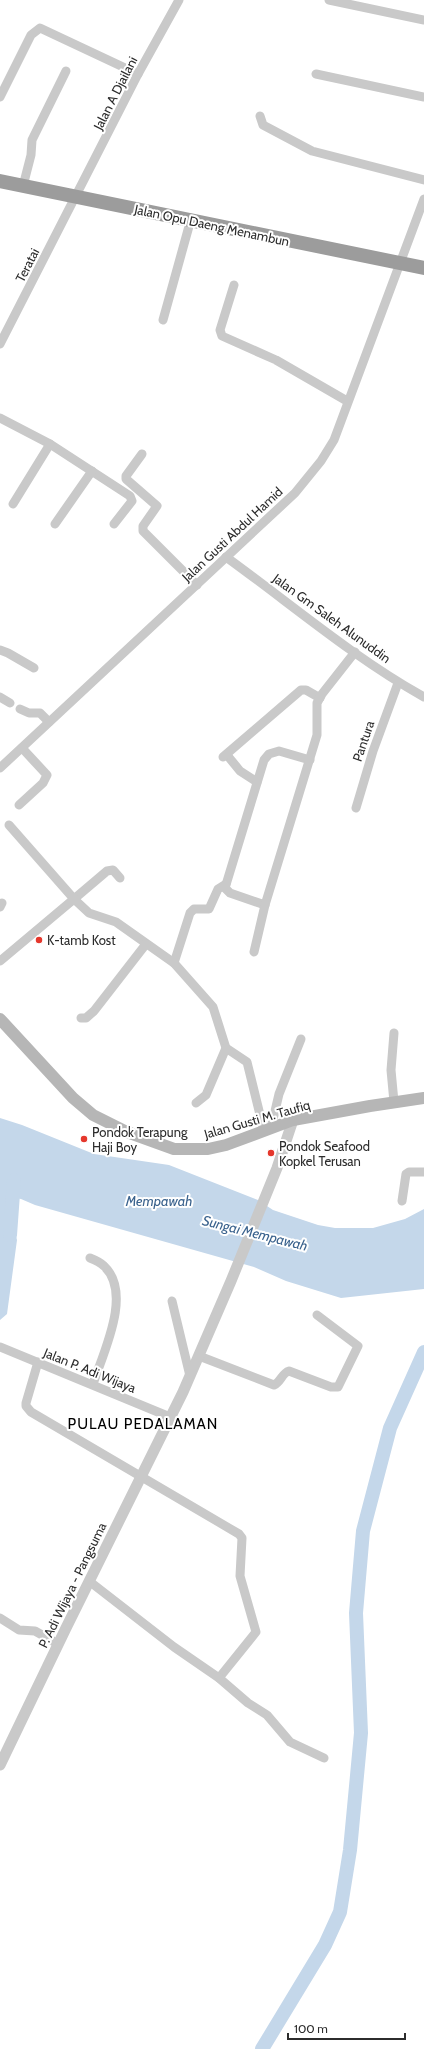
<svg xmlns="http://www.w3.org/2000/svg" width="424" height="2049" viewBox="0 0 424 2049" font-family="Cabin,sans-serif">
<rect width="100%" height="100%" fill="#fff"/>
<polygon fill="#c4d7ea" points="0,1118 22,1125 94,1154 169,1165 258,1200 273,1210 318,1225 335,1228 373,1228 405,1219 424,1209 424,1289 341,1298 286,1281 254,1267 35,1205 21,1199 10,1197 8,1201 9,1210 17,1240 7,1314 0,1320"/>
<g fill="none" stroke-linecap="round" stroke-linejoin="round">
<g stroke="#c4d7ea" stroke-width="14">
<polyline points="10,1235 14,1180"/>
<polyline points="262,2049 325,1945 340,1912 350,1850 361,1733 356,1613 363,1531 390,1428 424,1352"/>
</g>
<g stroke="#c9c9c9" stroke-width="9">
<polyline points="329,0 424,20"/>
<polyline points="316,74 424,97"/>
<polyline points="0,97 31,35 40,28 138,74"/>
<polyline points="260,116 263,125 312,151 424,180"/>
<polyline points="23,186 31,155 32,140 66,71"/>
<polyline points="234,285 220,330 222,336 276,360 347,401"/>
<polyline points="163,320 191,219"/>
<polyline points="0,344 138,74 179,0"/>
<polyline points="0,418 50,444 130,496 132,501 114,524"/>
<polyline points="142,454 126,476 126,479 157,506 143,526 143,531 197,585"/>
<polyline points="13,504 50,444"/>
<polyline points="55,524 92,471"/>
<path d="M226,557C291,604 354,658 424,697"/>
<polyline points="0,650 8,653 34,668"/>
<polyline points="0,697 10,703"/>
<polyline points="20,709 29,713 40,713 49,722"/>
<polyline points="227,755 240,771 257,782"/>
<polyline points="223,757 301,690 306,690 320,698"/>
<polyline points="0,768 295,493 321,461 334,440 424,199"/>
<polyline points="19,805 43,783 47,775 22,748"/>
<polyline points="356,808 373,751 398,683"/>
<polyline points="9,825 74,899 107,871 113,870 120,878"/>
<polyline points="265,905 230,893 225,888 264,760 269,754 279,751 310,760"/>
<polyline points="0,907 2,903"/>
<polyline points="254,952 265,905 317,735 317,703 322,694 355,652"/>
<polyline points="0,961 74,899 89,913 116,922 174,963 213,1007 226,1048 247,1062 264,1131"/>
<polyline points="174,963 190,913 194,909 209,909 218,889 226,884"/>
<polyline points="81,1018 86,1018 94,1011 146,944"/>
<polyline points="394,1033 391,1070 394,1102"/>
<polyline points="196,1103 206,1095 226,1048"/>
<polyline points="271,1128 279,1094 301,1039"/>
<polyline points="402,1201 406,1174 409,1172 424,1172"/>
<path d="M90,1258C95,1260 100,1262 104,1266C133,1293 103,1353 93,1384"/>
<polyline points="172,1301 190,1376"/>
<polyline points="0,1347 170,1417"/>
<path d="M199,1356L274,1385C281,1382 282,1373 289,1371L331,1387H338L358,1346L317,1315"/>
<polyline points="38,1362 26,1403 26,1406 31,1412 239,1534 242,1538 240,1576 256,1632 219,1678"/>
<polyline points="89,1581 174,1647 219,1678 248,1703 267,1715 290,1742 324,1758"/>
<polyline points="0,1618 19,1630 35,1631 58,1644"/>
</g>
<polyline stroke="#c9c9c9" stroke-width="11" points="0,1765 66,1628 183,1392 231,1281 277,1168 293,1120"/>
<polyline stroke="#b6b6b6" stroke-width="12" points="0,1019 73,1098 93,1115 127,1132 174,1149 208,1149 226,1145 293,1120 370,1106 424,1098"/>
<polyline stroke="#9c9c9c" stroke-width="14" points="0,181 424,268"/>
</g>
<g fill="#e5372c" stroke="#fff" stroke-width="1.5">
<circle cx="39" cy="940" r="4"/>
<circle cx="84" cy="1139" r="4"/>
<circle cx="271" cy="1153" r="4"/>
</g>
<g text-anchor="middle" stroke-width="4" stroke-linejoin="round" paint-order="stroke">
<g font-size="13" fill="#2c2c2c" stroke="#fff">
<text transform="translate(115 93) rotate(-63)" y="5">Jalan A Djailani</text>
<text transform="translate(212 225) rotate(12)" y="5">Jalan Opu Daeng Menambun</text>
<text transform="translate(27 265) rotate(-63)" y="5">Teratai</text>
<text transform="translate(232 534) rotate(-43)" y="5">Jalan Gusti Abdul Hamid</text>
<text transform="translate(332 618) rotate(36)" y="5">Jalan Gm Saleh Alunuddin</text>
<text transform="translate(363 741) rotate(-71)" y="5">Pantura</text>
<text transform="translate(257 1119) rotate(-16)" y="5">Jalan Gusti M. Taufiq</text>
<text transform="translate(90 1370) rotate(22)" y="5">Jalan P. Adi Wijaya</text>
<text transform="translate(72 1585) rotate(-64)" y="5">P. Adi Wijaya - Pangsuma</text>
</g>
<g font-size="13" fill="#2c2c2c" stroke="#fff" text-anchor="start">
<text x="47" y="945">K-tamb Kost</text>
<text x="92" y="1137">Pondok Terapung<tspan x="92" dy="15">Haji Boy</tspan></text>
<text x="279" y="1151">Pondok Seafood<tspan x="279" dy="15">Kopkel Terusan</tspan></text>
</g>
<g font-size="14" font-style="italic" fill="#3a628d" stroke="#fff">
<text x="159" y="1206">Mempawah</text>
<text transform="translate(255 1233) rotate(14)" y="5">Sungai Mempawah</text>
</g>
<g font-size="15" letter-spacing="1" fill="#000" stroke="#fff">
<text x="143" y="1429">PULAU PEDALAMAN</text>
</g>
</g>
<path d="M288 2033v6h117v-6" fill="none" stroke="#2c2c2c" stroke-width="2"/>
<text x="294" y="2033" font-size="12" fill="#2c2c2c" stroke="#ffffff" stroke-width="3" paint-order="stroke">100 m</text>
</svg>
